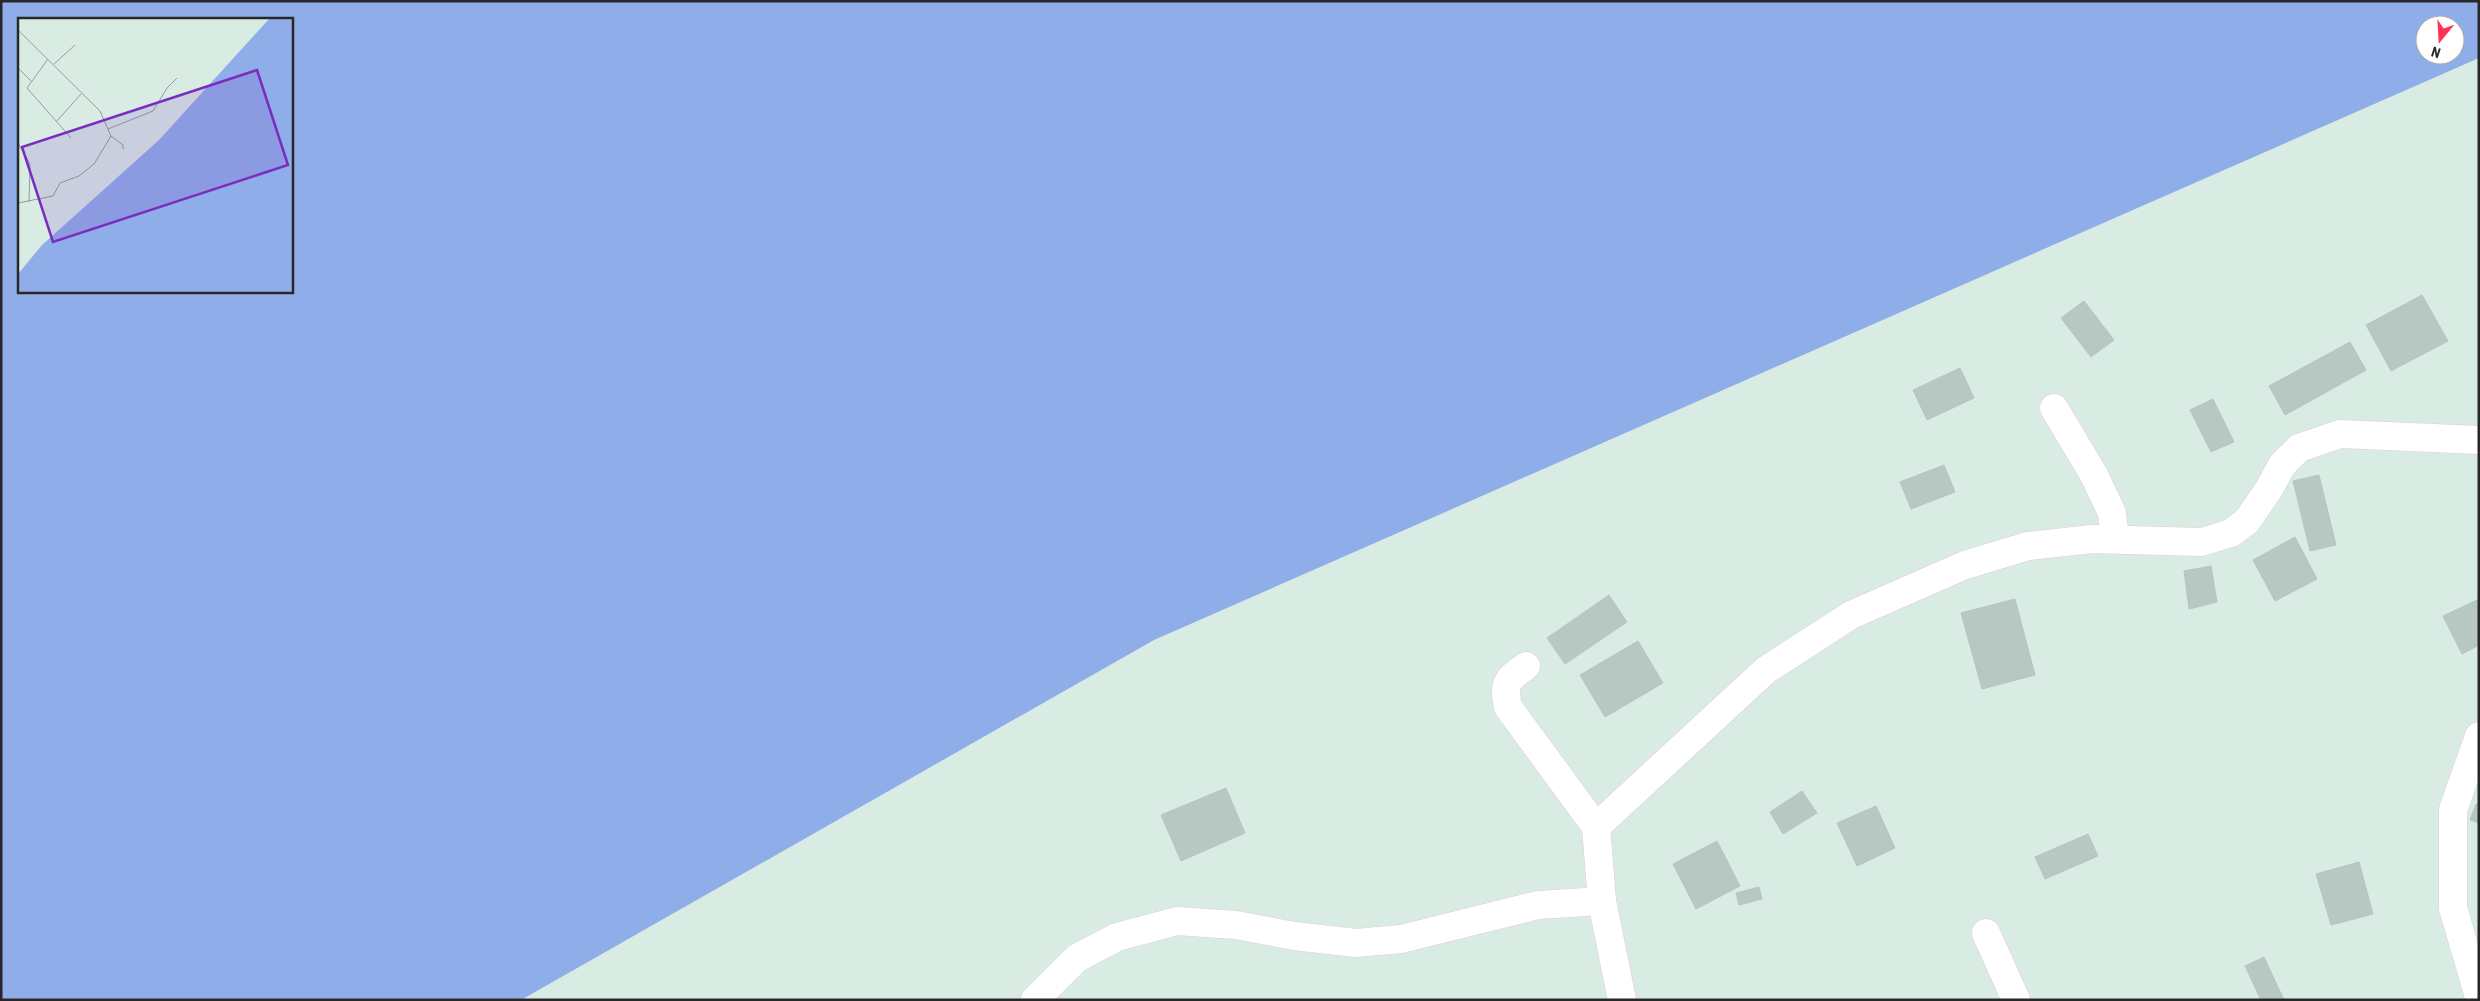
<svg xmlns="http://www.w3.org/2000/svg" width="2480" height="1001" viewBox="0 0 2480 1001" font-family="'Roboto Condensed',sans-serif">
<rect width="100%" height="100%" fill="#d8ece4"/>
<path fill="#8fade8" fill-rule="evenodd" d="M1,1H2479V58L1154,640L521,1000H1ZM19,19H291V291H19ZM2425,25H2455V55H2425Z"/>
<g fill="#b8c7c1" stroke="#b2c7c0">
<polygon points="2422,295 2448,341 2391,371 2366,325"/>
<polygon points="2084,301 2114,340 2091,357 2061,318"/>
<polygon points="2350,342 2366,370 2285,415 2269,386"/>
<polygon points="1960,368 1974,398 1927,420 1913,390"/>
<polygon points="2213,399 2234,442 2211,452 2190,410"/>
<polygon points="1944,465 1955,492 1911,509 1900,482"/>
<polygon points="2319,475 2336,545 2310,551 2293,481"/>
<polygon points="2295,537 2317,579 2275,601 2253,560"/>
<polygon points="2211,566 2217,602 2189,609 2184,571"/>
<polygon points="1609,595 1627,622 1565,664 1547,638"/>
<polygon points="2015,599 2035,675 1982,689 1961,613"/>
<polygon points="2479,599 2479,645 2462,654 2443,616"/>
<polygon points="1638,641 1663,683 1605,717 1580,675"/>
<polygon points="1226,788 1245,833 1181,861 1161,815"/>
<polygon points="1802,791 1817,813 1783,834 1770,812"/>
<polygon points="2476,804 2479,805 2479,823 2470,820"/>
<polygon points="1876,806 1895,848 1857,866 1837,823"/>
<polygon points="2088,834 2098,856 2045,879 2035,857"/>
<polygon points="1717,841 1740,886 1696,909 1673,864"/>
<polygon points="2359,862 2373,914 2331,925 2316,874"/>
<polygon points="1759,887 1762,899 1739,905 1736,893"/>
<polygon points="2264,957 2284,1000 2261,1000 2245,966"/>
</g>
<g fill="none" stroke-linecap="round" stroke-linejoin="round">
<defs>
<g id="street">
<polyline points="2054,408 2094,475 2112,513 2115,539"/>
<path d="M1526,666C1507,680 1503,682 1508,707L1596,827L1602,901L1622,1000"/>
<polyline points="2479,736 2453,810 2453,908 2479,997"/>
<polyline points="1596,827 1766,670 1851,615 1965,565 2028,546 2092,539 2202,542 2231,533 2247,521 2269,489 2282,465 2299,448 2340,434 2479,440"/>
<polyline points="1986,933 2016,1000"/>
<polyline points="1035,1000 1077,958 1117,937 1177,921 1236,925 1294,936 1356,943 1401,939 1538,905 1602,901"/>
</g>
</defs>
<use href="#street" stroke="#e3cdd1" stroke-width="29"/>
<use href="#street" stroke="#fff" stroke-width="28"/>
</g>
<g transform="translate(18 18)">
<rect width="275" height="275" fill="#d8ece4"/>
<path d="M251,1H275V274H0V256L24,227L141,122Z" fill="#8fade8"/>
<path fill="none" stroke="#929e99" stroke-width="1" d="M0,12L82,93L93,118L105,127V131M30,41L9,70L53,120M36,46L57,27M0,50L13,63M38,104L63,76M90,111L135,93L149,70L159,60M0,125L12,146L11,184M0,185L35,178L42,165L61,158L76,146L93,118"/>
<path fill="#7b2cbf" fill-opacity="0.15" stroke="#7b2cbf" stroke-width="2.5" d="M239,52L270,147L35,224L4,129Z"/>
<rect width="275" height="275" fill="none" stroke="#282828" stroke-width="2.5"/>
</g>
<rect width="2480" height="1001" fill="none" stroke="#282828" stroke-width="5"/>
<g transform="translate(2440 40) rotate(198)"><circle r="24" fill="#ffffff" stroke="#a9a9a9"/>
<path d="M0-4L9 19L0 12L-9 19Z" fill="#ff3257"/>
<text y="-8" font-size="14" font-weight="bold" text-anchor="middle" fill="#282828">N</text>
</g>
</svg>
